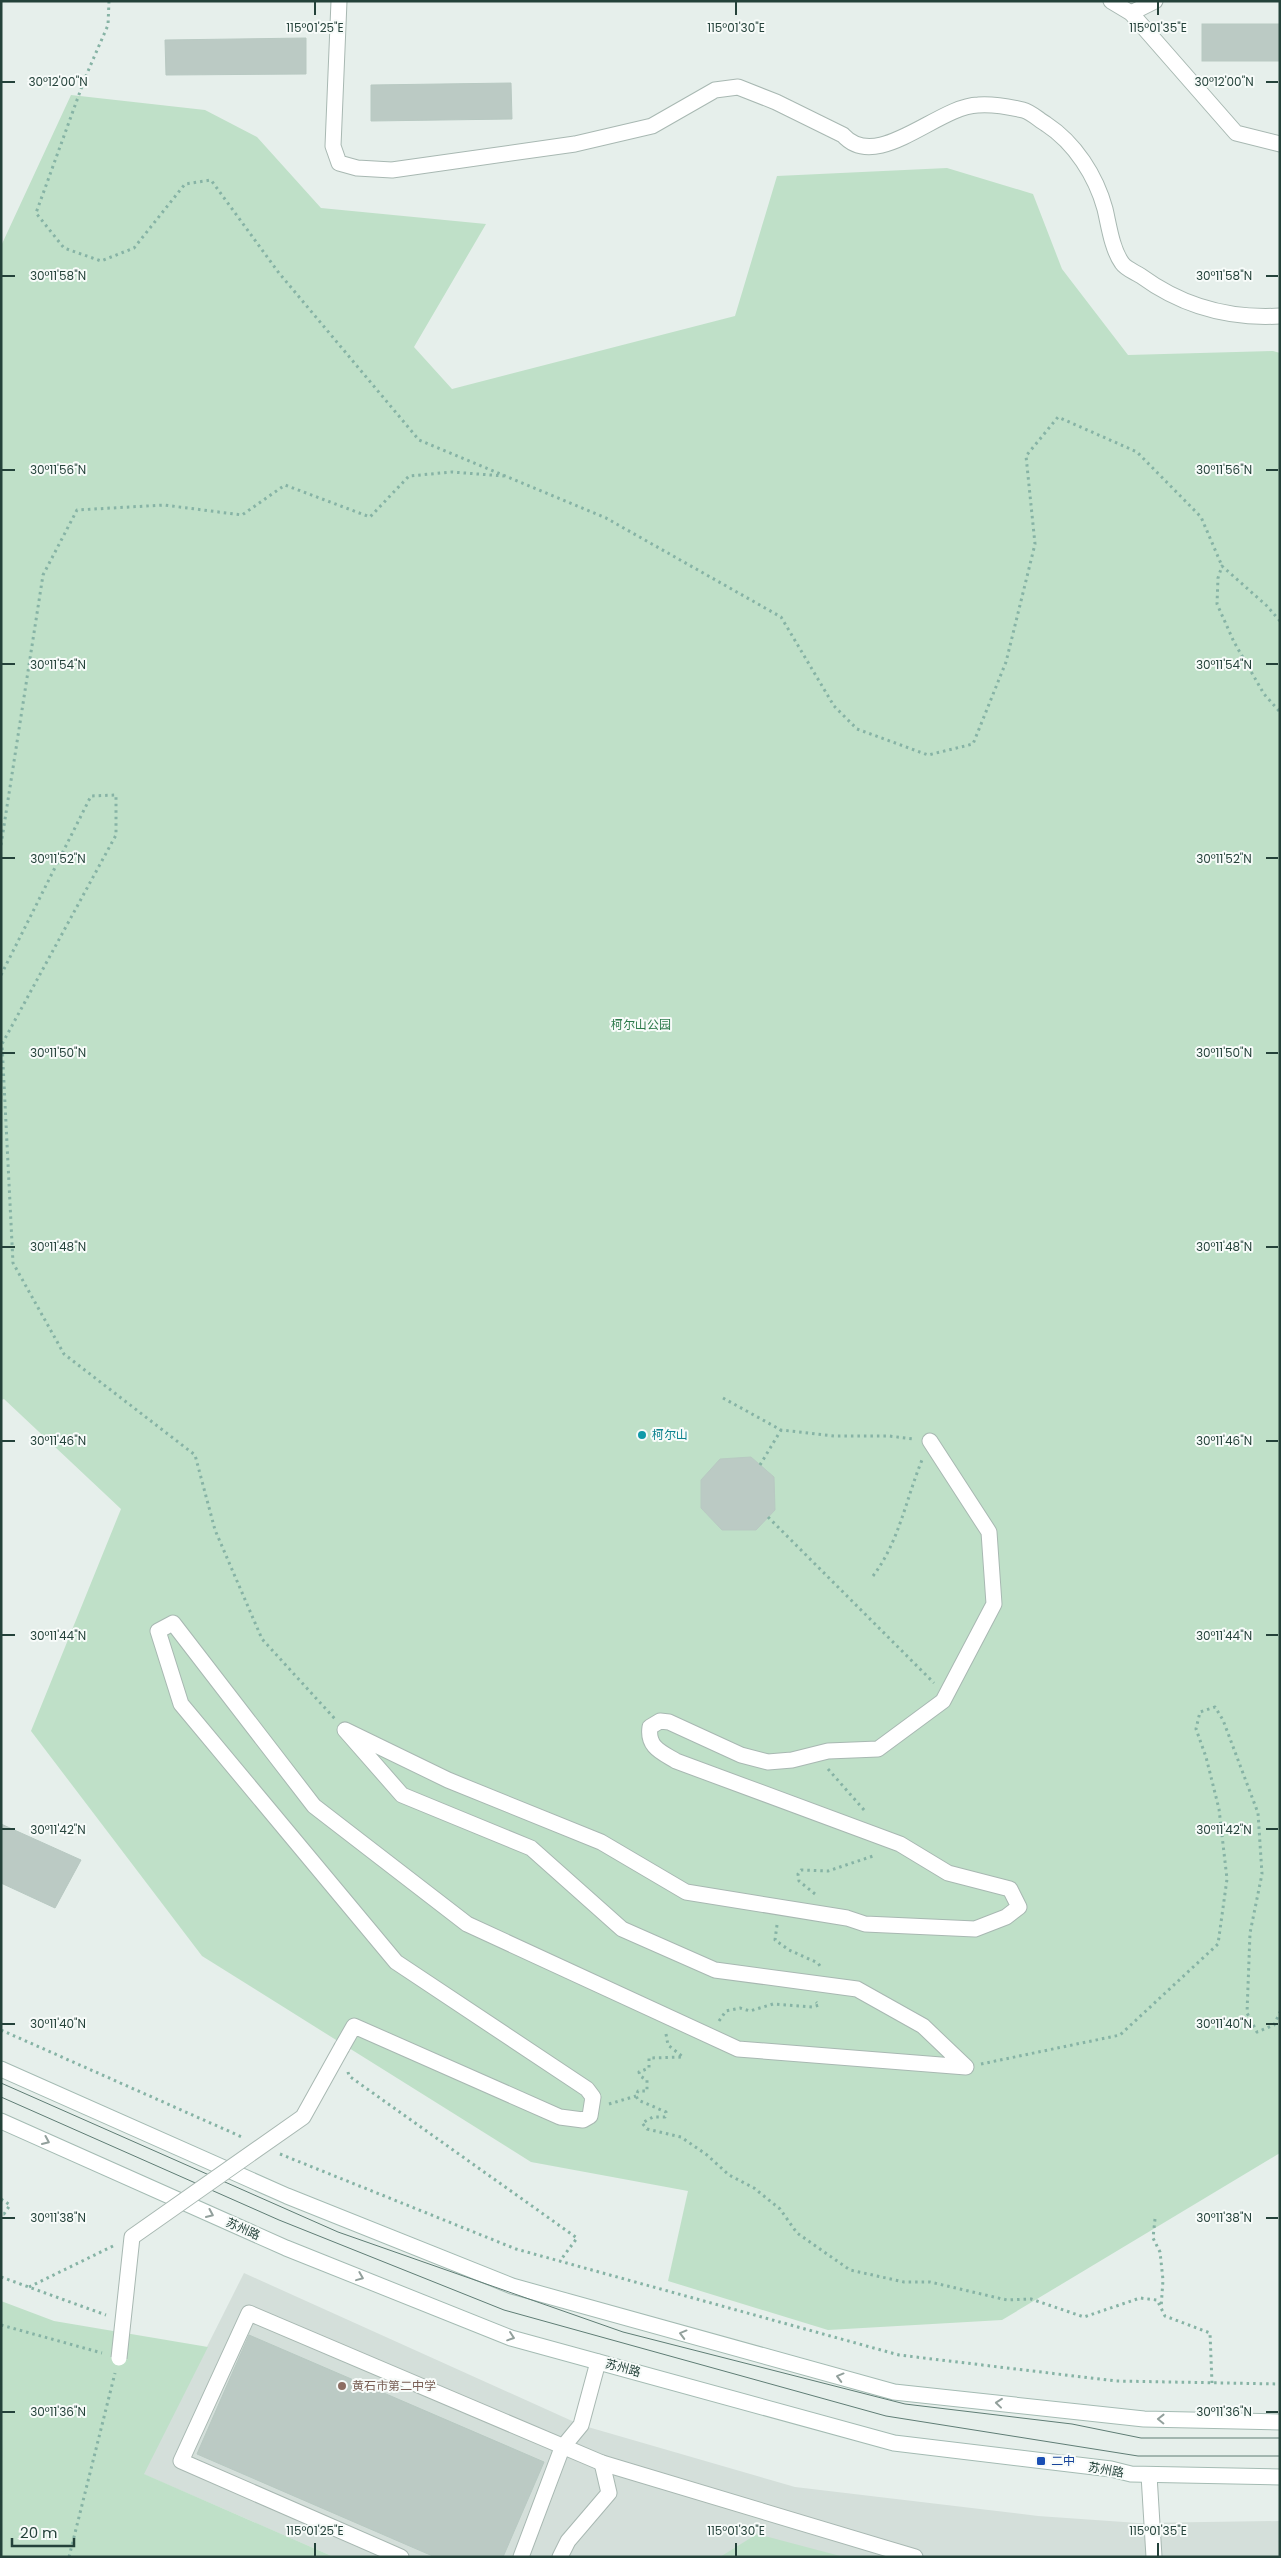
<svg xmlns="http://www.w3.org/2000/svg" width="1281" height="2558" viewBox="0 0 1281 2558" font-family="Poppins,'Noto Sans SC',sans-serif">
<rect width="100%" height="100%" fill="#e6efeb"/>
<polygon fill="#d4dfda" points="244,2273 581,2425 795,2487 1038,2516 1138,2523 1280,2521 1280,2557 334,2557 143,2474"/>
<g fill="#bfe0c8">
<polygon points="71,95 205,110 257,137 321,208 486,224 414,347 452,389 735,316 777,176 947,168 1033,194 1062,269 1128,355 1273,351 1280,353 1280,2153 1002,2320 828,2330 668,2281 688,2191 531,2162 202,1956 31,1731 121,1509 4,1399 1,1400 1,246"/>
<polygon points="1,2301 54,2321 208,2347 144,2474 334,2557 1,2557"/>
<polygon points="757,2534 844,2557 720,2557"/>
</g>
<g fill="#bbcac4" stroke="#b8c9c2">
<rect x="1202" y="24" width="78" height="37"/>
<polygon points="306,38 306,74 166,75 165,40"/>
<polygon points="511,83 512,119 371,121 371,85"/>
<polygon points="751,1457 774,1477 775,1510 756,1530 722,1530 701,1508 701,1480 720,1459"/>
<polygon points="1,1824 81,1860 55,1908 1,1883"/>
<polygon points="249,2335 544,2462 503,2557 435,2557 197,2454"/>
</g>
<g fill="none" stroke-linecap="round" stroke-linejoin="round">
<defs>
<g id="street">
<path d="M339,1L333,146L339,163L357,168L392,170L575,144L652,126L715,90L738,87L776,102L843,135C877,173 938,106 978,105C991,104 1010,107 1023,110C1031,112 1039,120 1046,124C1075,143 1096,176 1105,209C1109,226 1112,249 1122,263C1126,269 1135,272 1141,276C1182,306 1229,319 1280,316"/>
<polyline points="1111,1 1131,13 1236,133 1280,144"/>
<polyline points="1131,13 1155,1"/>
<path d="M342,2047L354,2026L560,2117L583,2120L590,2116L593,2097L587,2089L396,1962L181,1704L158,1631L173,1623L314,1806L467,1924L738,2049L966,2067L923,2026L857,1989L715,1970L622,1929L531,1848L402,1795L345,1730L448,1780L601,1842L686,1892L847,1918L865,1924L975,1929L1006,1917L1019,1907L1010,1889L948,1873L900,1844L676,1761C661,1752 647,1747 650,1727L660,1721L669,1722L741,1755L768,1762L792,1760L828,1751L878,1749L943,1701L994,1604L989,1532L930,1441"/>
<polyline points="1149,2475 1154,2557"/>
<polyline points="401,2557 181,2461 249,2313 602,2463 915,2557"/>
<polyline points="521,2557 562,2448 581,2425 598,2362"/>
<polyline points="560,2557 568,2541 609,2493 602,2463"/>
</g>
<g id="secondary">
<polyline points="1,2069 287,2196 512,2286 894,2392 1144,2419 1280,2422"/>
<polyline points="1,2121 286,2248 511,2338 894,2443 1111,2469 1131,2474 1280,2477"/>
</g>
</defs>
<use href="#street" stroke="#a8b8b2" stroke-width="17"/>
<use href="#secondary" stroke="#a4bbb3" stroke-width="17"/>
<g stroke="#86b3a5" stroke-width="3" stroke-dasharray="2.5 4" stroke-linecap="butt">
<polyline points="109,1 108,25 85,78 36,213 64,248 101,261 134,248 185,184 211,180 279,273 419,440 606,518 781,617 834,706 857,729 928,755 973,744 1006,662 1035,544 1026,456 1058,417 1137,452 1201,517 1222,566"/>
<polyline points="1280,621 1267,606 1222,566 1218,578 1217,604 1234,642 1264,694 1280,712"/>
<polyline points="1,845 43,575 77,510 164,505 242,515 285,485 370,517 409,476 452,472 504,476"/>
<polyline points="1,975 91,796 116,795 116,835 2,1044 13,1263 64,1354 195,1455 215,1530 262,1639 335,1719"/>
<polyline points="723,1398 781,1430 834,1436 889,1436 914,1439"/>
<polyline points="760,1465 781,1430"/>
<polyline points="768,1517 934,1683"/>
<path d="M873,1576C899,1542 906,1499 922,1460"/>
<polyline points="828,1769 865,1811"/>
<polyline points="815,1894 799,1881 798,1874 801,1870 828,1871 876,1855"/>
<polyline points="777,1925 775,1940 789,1950 818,1963 820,1966"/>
<polyline points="719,2021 726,2011 740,2008 750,2011 773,2004 812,2007 819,2005 816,2002"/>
<polyline points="1,2030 242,2137"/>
<polyline points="666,2034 668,2045 683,2057 649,2058 649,2068 639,2072 640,2076 647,2080 647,2091 638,2091 636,2096 638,2100 666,2112 665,2117 653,2117 642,2123 647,2129 681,2137 707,2155 729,2175 754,2188 780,2209 797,2233 850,2270 904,2282 930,2282 1007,2300 1031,2299 1084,2317 1140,2298 1157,2300 1165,2316 1210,2333 1212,2383"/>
<polyline points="981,2064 1120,2035 1218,1944 1227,1879 1219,1809 1206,1757 1196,1729 1200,1712 1215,1707 1223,1720 1258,1813 1262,1874 1250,1933 1247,2013 1257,2032 1274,2025 1280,2012"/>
<polyline points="348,2072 349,2076 577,2238 560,2261"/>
<polyline points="609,2104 636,2096"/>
<polyline points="280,2154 516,2249 899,2355 1116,2381 1280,2384"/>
<polyline points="1,2199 10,2205 4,2214 1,2213"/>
<polyline points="1155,2219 1153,2238 1160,2252 1163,2280 1161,2308"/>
<polyline points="1,2277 106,2315"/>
<polyline points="29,2287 113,2246"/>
<polyline points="1,2325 102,2353"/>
<polyline points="69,2557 115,2373"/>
</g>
<use href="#street" stroke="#fff" stroke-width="15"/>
<use href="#secondary" stroke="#fff" stroke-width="15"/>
<g stroke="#5f7d75" stroke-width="1">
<polyline points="1,2083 338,2232 623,2332 905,2404 1072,2424 1141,2438 1280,2438"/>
<polyline points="1,2097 279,2220 504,2310 886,2416 1138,2456 1280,2456"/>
</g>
<defs>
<polyline id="street-bridge" points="119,2358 132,2237 303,2117 342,2047"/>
</defs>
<use href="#street-bridge" stroke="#a8b8b2" stroke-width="17" stroke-linecap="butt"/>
<use href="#street-bridge" stroke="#fff" stroke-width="15"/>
</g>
<defs><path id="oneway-chevron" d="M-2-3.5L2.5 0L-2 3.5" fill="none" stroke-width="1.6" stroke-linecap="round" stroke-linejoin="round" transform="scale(1.25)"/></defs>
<g stroke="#92a09c">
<use href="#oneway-chevron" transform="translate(46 2141) rotate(24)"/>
<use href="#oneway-chevron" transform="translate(210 2214) rotate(24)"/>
<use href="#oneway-chevron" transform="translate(360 2277) rotate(22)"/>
<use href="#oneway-chevron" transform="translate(683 2334) rotate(-165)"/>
<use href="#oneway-chevron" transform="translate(511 2337) rotate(19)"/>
<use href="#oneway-chevron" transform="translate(840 2377) rotate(-165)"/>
<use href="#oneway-chevron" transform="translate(999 2403) rotate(-174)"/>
<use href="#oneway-chevron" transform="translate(1161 2419) rotate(-179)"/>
</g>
<path fill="none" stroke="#24423a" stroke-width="2" d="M315,2V15M736,2V15M1158,2V15M2,82H15M1266,82H1278M2,276H15M1266,276H1278M2,470H15M1266,470H1278M2,664H15M1266,664H1278M2,858H15M1266,858H1278M2,1053H15M1266,1053H1278M2,1247H15M1266,1247H1278M2,1441H15M1266,1441H1278M2,1635H15M1266,1635H1278M2,1829H15M1266,1829H1278M2,2024H15M1266,2024H1278M2,2218H15M1266,2218H1278M2,2412H15M1266,2412H1278M315,2543V2556M736,2543V2556M1158,2543V2556"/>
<circle fill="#0f9aa8" stroke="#f7fbf9" stroke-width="2" cx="642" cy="1435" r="5"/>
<circle fill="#8d6e63" stroke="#f7fbf9" stroke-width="2" cx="342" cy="2386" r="5"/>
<rect fill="#1a4fb4" stroke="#f7fbf9" stroke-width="2" x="1036" y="2456" width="10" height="10" rx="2.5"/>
<g text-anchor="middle" stroke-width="4" stroke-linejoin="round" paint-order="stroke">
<g font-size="12" fill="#2d7a4b" stroke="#f7fbf9">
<text x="641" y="1029">柯尔山公园</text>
</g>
<g font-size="12" fill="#0d838f" stroke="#f7fbf9" text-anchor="start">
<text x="652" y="1439">柯尔山</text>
</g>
<g font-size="12" fill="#24423a" stroke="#f7fbf9">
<text transform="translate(243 2229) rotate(24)" y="4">苏州路</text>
<text transform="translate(623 2368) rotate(15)" y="4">苏州路</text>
<text transform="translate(1106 2470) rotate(10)" y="4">苏州路</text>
</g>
<g font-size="12" fill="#785e54" stroke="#f7fbf9" text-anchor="start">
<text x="352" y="2390">黄石市第二中学</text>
</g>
<g font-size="12" fill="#164399" stroke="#f7fbf9" text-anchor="start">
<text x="1051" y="2465">二中</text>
</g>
</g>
<g font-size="12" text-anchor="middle" fill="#24423a" stroke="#f7fbf9" stroke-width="4" stroke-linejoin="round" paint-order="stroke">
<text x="315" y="32">115°01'25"E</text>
<text x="736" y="32">115°01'30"E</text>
<text x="1158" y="32">115°01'35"E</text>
<text x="58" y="86">30°12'00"N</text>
<text x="1224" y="86">30°12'00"N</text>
<text x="58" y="280">30°11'58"N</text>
<text x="1224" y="280">30°11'58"N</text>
<text x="58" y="474">30°11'56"N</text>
<text x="1224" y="474">30°11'56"N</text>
<text x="58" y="669">30°11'54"N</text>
<text x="1224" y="669">30°11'54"N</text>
<text x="58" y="863">30°11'52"N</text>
<text x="1224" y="863">30°11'52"N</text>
<text x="58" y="1057">30°11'50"N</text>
<text x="1224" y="1057">30°11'50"N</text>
<text x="58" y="1251">30°11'48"N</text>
<text x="1224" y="1251">30°11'48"N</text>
<text x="58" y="1445">30°11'46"N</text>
<text x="1224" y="1445">30°11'46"N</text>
<text x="58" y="1640">30°11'44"N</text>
<text x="1224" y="1640">30°11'44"N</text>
<text x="58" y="1834">30°11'42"N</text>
<text x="1224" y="1834">30°11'42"N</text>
<text x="58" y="2028">30°11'40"N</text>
<text x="1224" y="2028">30°11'40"N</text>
<text x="58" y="2222">30°11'38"N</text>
<text x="1224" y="2222">30°11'38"N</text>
<text x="58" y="2416">30°11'36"N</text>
<text x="1224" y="2416">30°11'36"N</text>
<text x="315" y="2535">115°01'25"E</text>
<text x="736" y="2535">115°01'30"E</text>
<text x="1158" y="2535">115°01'35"E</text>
</g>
<rect width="1281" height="2558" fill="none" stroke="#24423a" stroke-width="5"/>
<path d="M12 2538v8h62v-8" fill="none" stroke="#24423a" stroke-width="2.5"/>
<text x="20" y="2538" font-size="15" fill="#24423a" stroke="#f7fbf9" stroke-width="4" paint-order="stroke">20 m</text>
</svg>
